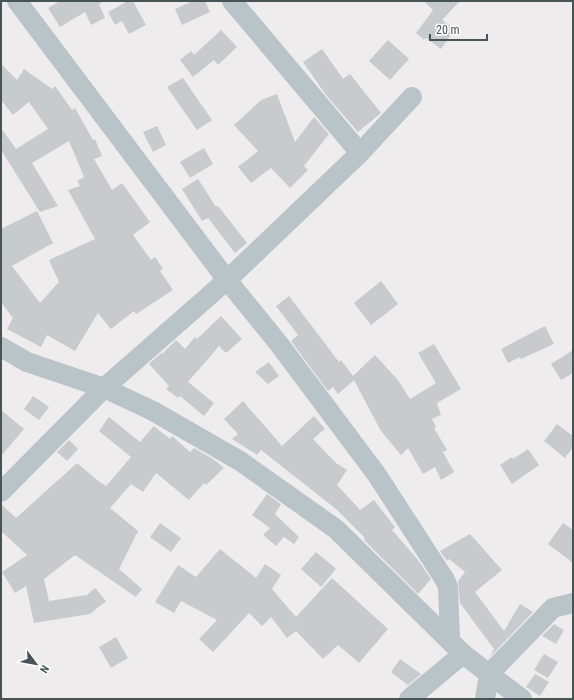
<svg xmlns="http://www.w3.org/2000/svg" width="574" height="700" viewBox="0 0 574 700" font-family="'Roboto Condensed',sans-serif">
<rect width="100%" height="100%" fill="#efeced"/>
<g fill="#c7cbce">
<polygon points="60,1 104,1 99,4 105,18 91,25 85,12 60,27 48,8"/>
<polygon points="128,1 133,1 146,25 129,34 122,21 115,25 108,12"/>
<polygon points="193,1 205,1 210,12 182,25 175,9"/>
<polygon points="424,1 460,1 442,20 455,29 441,49 426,38 424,40 416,33 433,10"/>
<polygon points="221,30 237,47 218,65 214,60 193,77 180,60 191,51 194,55"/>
<polygon points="388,40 409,59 390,80 369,61"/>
<polygon points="322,49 343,79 350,74 381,113 358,132 326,95 303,62"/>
<polygon points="1,64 17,80 24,69 52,89 55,86 72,110 75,108 93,140 95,139 102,156 94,159 112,190 122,183 150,222 133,235 151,260 155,257 163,269 160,271 173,290 136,314 134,311 111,329 98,313 75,351 47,335 41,347 7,329 13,318 1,302 1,229 37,211 53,243 12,266 40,303 59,282 49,260 95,239 68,190 80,186 77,181 84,177 69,141 32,163 58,206 40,212 1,150 1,128 16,149 48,129 29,102 13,115 1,100"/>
<polygon points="183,78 212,120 197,130 167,87"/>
<polygon points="277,94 295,142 314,117 329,134 304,166 308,170 290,188 271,168 251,183 238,167 258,151 234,125 261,100"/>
<polygon points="157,126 166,145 153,152 143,132"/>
<polygon points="204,148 213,164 190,178 180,162"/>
<polygon points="198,179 216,207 218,206 247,243 235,253 208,218 202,221 182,189"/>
<polygon points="381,281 398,304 371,325 354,303"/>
<polygon points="289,296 339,362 341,360 353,376 375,355 398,380 410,399 436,383 418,353 434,344 461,389 437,403 441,415 432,419 436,427 434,428 447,450 443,452 454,472 441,480 435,467 423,474 408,448 401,455 381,431 354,380 338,394 333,387 328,391 291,341 298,335 276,306"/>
<polygon points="221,316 242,339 226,353 219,346 188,382 214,403 204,416 180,396 178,398 166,389 169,386 149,364 161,353 162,354 176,340 185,349 195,337 197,339"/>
<polygon points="545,326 554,344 521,359 520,357 508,363 501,349"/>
<polygon points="573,350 573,373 561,380 551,364"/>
<polygon points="269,362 279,376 268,384 255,372"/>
<polygon points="33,396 49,407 39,420 24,409"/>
<polygon points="243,401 282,446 314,416 325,429 313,439 336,463 347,470 337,485 360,510 374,500 395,527 392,530 418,560 431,579 418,594 364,540 365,539 364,537 336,509 261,450 257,455 232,439 238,434 224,419"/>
<polygon points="1,410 24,429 1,456"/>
<polygon points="109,417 140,442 154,426 170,439 172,436 190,452 194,448 213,459 224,468 206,485 204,483 189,500 156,473 143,492 131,484 110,508 138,531 119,569 142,589 136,597 75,555 44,579 49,601 87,595 95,588 106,601 90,614 34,623 26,586 15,593 2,572 27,555 1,531 1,504 16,518 77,463 102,484 102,483 106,486 131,457 99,431"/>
<polygon points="557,424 573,436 573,447 565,458 544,441"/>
<polygon points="69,440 78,449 67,461 57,452"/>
<polygon points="528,449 539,465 512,484 500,465 512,457 513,459"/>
<polygon points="267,494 281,504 275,514 299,537 294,544 284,537 276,546 263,535 270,528 252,515"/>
<polygon points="160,523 181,538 171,552 150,537"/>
<polygon points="563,523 573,530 573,563 548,544"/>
<polygon points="470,534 502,570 475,592 504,631 520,604 533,612 490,657 494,649 460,603 458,581 465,572 449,559 447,561 440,551"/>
<polygon points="220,549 256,578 265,564 281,575 272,589 296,617 332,578 388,629 359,663 338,645 323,659 296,631 287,638 271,617 262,626 249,613 213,652 199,639 217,620 181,601 174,613 155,602 178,565 196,577"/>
<polygon points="316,552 336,569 321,587 301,569"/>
<polygon points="554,624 564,630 556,644 542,636"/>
<polygon points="116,637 128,658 111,668 99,647"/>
<polygon points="544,654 558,662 548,678 534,670"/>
<polygon points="400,659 421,674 408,685 391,672"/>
<polygon points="535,674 549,682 540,696 526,687"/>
</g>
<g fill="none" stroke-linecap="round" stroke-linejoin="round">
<g stroke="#b9c4c8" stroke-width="20">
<polyline points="17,1 227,280 279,344 377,475 445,580 448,587 450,640"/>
<polyline points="232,1 360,153"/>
<polyline points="1,347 27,362 104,388 153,411 240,461 336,529 463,654 522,699"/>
<polyline points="1,492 104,388 227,280 360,153 412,97"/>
<polyline points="409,699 463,654"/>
<polyline points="485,699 489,674 553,608 573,603"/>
</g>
</g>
<rect width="574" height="700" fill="none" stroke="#465458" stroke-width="4"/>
<g transform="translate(36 664) rotate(122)" stroke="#ffffff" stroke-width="3" paint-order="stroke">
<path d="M0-3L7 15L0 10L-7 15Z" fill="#465458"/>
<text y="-6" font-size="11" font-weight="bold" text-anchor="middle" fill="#465458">N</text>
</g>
<path d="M430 34v6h57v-6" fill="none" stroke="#465458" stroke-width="2"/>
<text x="436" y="34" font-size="12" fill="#465458" stroke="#ffffff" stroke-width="3" paint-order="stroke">20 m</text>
</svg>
